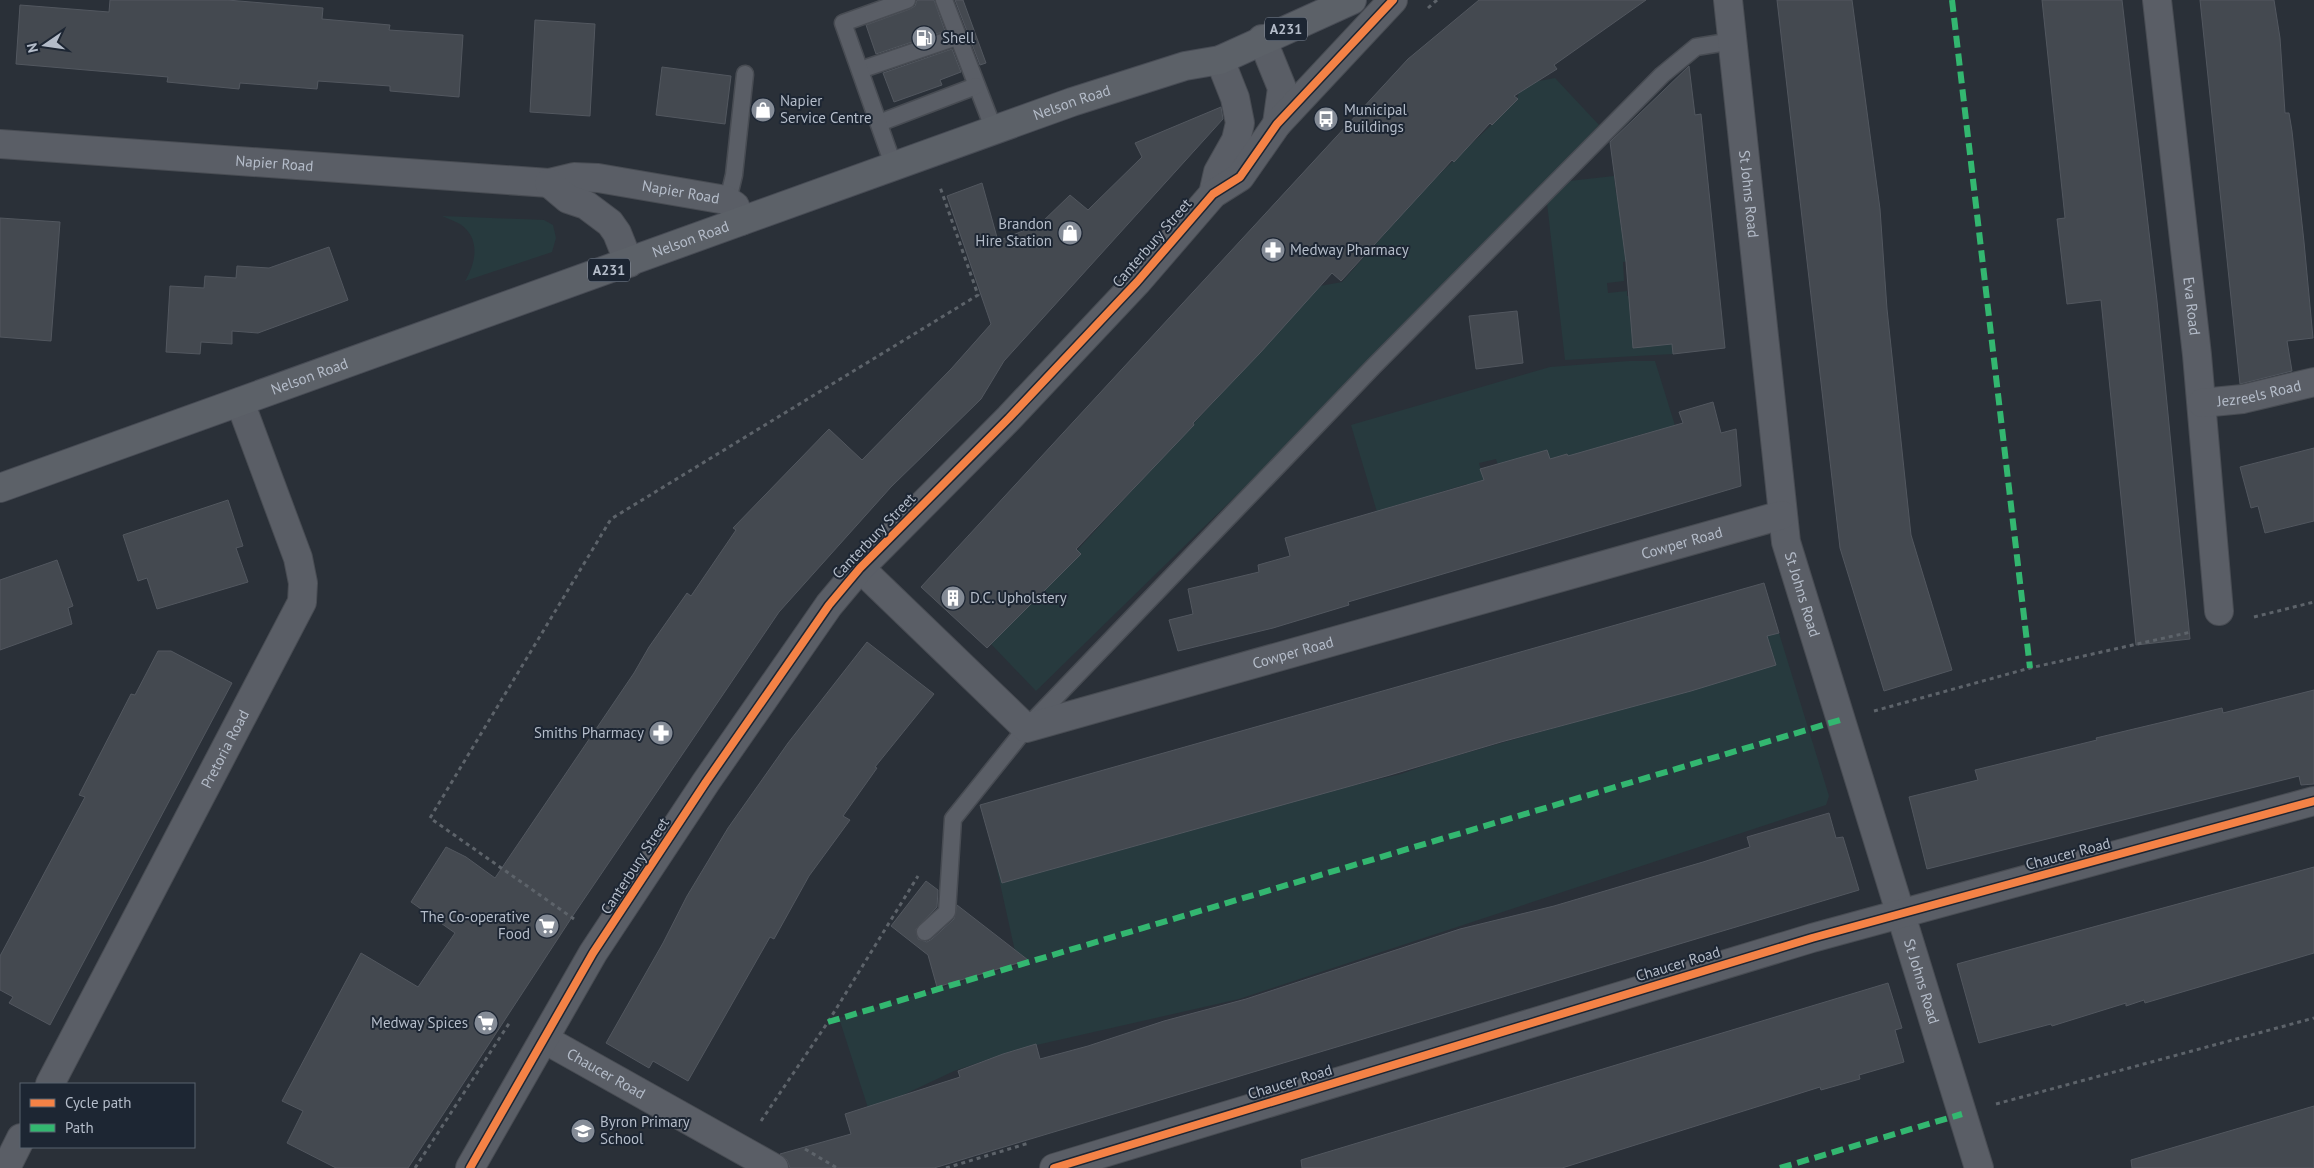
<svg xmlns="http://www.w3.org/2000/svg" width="2314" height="1168" viewBox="0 0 2314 1168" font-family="'PT Sans',sans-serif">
<rect width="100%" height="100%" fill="#2a3038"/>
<g fill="#273a3e">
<polygon points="1555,78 1599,125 1422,314 1036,691 991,644 1320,286 1342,282 1428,185 1504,113 1505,108 1517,99 1522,84"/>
<polygon points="1614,176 1616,194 1655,190 1657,207 1619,212 1621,227 1628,226 1658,258 1623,262 1624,281 1607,283 1608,293 1627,291 1627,296 1666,292 1667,309 1630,313 1633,348 1672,344 1673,354 1565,360 1547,203 1569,181"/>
<path d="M442,216L544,220L553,225L556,238L552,252L465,281C476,263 481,238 460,224C455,221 448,219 442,216Z"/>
<polygon points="1629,361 1655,361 1681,445 1652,438 1650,432 1632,437 1641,472 1618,441 1583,452 1592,485 1577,489 1567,454 1550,459 1547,450 1531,455 1503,480 1496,459 1479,463 1493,513 1476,517 1467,484 1434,494 1443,527 1427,531 1418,499 1384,509 1393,540 1386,542 1351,425 1550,367"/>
<polygon points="1779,633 1829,796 1826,805 1239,999 1019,1049 954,1071 869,1111 839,1018 1018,965 994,856 1309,796 1401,774 1438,761 1656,699 1767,636"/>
</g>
<g fill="#444950" stroke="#52575f">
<polygon points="110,0 227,0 323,8 322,19 390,25 389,30 463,35 459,97 390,91 390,86 318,81 317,89 240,83 239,89 167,82 168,77 16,64 20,5 109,12"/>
<polygon points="917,0 934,0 945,31 876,54 866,25 910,9 915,6"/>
<polygon points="955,0 963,0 986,63 980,65"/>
<polygon points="1479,0 1646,0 1554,65 1557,69 1514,96 1518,99 1492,125 1490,123 1454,162 1452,160 1341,281 1332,273 1260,353 1193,423 1194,425 1076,549 1081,554 987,648 921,587 1408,59"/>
<polygon points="1777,0 1852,0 1880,209 1887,309 1911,535 1952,670 1884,691 1840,548"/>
<polygon points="2042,0 2122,0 2157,301 2190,639 2136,645 2101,300 2067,304 2057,219 2065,218"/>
<polygon points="2200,0 2274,0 2280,38 2285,113 2289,113 2292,131 2304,242 2313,338 2287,341 2292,371 2240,384"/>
<polygon points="535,20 595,24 590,116 530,112"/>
<polygon points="952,49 961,72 940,80 942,85 894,102 883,73"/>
<polygon points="1689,66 1695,115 1701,114 1725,348 1673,354 1672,344 1633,348 1626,262 1610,142"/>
<polygon points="662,67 731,76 725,124 656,115"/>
<polygon points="1221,107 1223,119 1004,361 981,399 891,487 779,612 574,914 408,1168 336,1168 287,1143 303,1111 282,1101 361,953 418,987 455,933 411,902 446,847 466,857 495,878 634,673 649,647 687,593 691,596 736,530 733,528 829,429 862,460 951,369 991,324 947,196 982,183 998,241 1040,224 1070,195 1088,210 1142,157 1135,143"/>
<polygon points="0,218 60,222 51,341 0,337"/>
<polygon points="329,247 348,300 258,333 232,331 232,344 201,342 200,354 166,352 170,286 204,288 205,276 236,278 237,266 269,268"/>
<polygon points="1517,311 1523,363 1476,369 1469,316"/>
<polygon points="1713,402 1721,433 1736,429 1741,486 1348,602 1349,605 1273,628 1178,651 1169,620 1193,614 1188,589 1259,572 1258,565 1290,556 1285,538 1484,480 1480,469 1547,450 1550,459 1567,454 1568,456 1683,423 1679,412"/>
<polygon points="2314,448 2314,521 2265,533 2258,506 2251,508 2240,467"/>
<polygon points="228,500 243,546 236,548 248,582 157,609 147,578 138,581 123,535"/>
<polygon points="57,560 73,606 68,608 72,624 0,650 0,580"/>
<polygon points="1764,583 1779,633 1767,636 1776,665 1691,691 1501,742 1390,775 1002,883 980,805"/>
<polygon points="867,642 934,694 875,767 877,768 843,816 850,820 809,876 774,939 770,937 688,1081 653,1061 649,1068 606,1043 663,943 687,896 728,828 788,743"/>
<polygon points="158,651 171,651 232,683 50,1025 9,1003 13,997 0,990 0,956 85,797 79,795 131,694 135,695"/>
<polygon points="2314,690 2314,784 2301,785 2299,776 1927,869 1909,797 1978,780 1975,770 2097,740 2096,738 2222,708 2223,713"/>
<polygon points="1829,813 1836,838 1843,837 1859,890 934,1168 790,1168 787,1160 780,1154 851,1134 845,1114 960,1077 958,1071 1003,1054 1036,1044 1040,1059 1088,1046 1164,1021 1246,999 1460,929 1554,906 1703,862 1750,847 1747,837"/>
<polygon points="2314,867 2314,953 2145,1003 2144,1000 2126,1006 2126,1003 2052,1026 2051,1024 1979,1043 1957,964"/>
<polygon points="926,881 938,890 937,907 916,929 918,939 927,942 932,939 954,919 957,905 1028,960 937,987 928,955 891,926"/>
<polygon points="1888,983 1902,1028 1895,1030 1904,1062 1859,1075 1860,1079 1821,1090 1820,1087 1562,1168 1302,1168 1301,1160"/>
<polygon points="2314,1106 2314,1168 2132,1168 2131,1160"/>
</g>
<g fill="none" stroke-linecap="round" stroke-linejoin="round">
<defs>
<g id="service">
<polyline points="944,0 994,130"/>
<polyline points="860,70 957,37"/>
<polyline points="879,123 976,86"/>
<polyline points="894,167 843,23 907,0"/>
<polyline points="728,200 734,175 745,74"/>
<polyline points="925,932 947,912 953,819 1026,728 1374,366 1662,75 1696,47 1733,41"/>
</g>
<g id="minor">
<path id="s1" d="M1728,0L1786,542L1979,1168"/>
<path id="s2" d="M2157,0L2197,355L2219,611"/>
<path id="s3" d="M2202,403L2243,399L2314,382"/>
<path id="s4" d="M860,568L1026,728L1782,515"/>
<path id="s5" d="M544,1039L774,1168"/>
<path id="s6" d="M50,1084L302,602L303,583L298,558L240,402"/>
<polyline points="6,1168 21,1138"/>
<polyline points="1054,1168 1812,938 2314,801"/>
</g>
<g id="tertiary">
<polyline points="1262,39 1282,88 1277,124"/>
<path id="s7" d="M0,144L549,183L574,177L598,178L726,200L735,206L741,221"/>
<polyline points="549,183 568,199 586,205 610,223 617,233 629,263"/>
<polyline points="1213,194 1218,172 1236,140 1240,123 1235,98 1220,60"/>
<polyline points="470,1168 593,953 706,782 829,605 860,568 1009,418 1137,282 1213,194 1240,177 1277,124 1393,0"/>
</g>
<g id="primary">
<path id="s8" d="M0,488L1072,102L1185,66L1220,60L1352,0"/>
</g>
</defs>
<use href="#service" stroke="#484c53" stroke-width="19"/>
<use href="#minor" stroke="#484c53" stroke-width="30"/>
<use href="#tertiary" stroke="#484c53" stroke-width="30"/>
<use href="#primary" stroke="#484c55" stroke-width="30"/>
<g stroke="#5d636a" stroke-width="3" stroke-dasharray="4 4" stroke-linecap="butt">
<polyline points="1428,8 1437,0"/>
<polyline points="2254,617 2314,602"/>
<polyline points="1874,711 2030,668 2191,632"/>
<polyline points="574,919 430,818 611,519 978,295 940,187"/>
<polyline points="1996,1104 2314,1018"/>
<polyline points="761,1121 828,1022 918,876"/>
<polyline points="805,1149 837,1168"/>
<polyline points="415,1168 510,1022"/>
<polyline points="946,1168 1029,1143"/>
</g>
<use href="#service" stroke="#5a5e66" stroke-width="16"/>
<use href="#minor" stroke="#5a5e66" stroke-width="28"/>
<use href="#tertiary" stroke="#5a5e66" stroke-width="28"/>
<use href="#primary" stroke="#5c6168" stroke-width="28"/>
<g stroke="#33b770" stroke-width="6" stroke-dasharray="12 6" stroke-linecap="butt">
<polyline points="1952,0 2030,668"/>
<polyline points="828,1022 1840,720"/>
<polyline points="1780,1168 1962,1114"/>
</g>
<defs>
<g id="cycleway">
<polyline points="470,1168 593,953 706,782 829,605 860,568 1009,418 1137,282 1213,194 1240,177 1277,124 1393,0"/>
<polyline points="1054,1168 1812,938 2314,801"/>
</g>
</defs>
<use href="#cycleway" stroke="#1d2633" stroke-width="11"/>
<use href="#cycleway" stroke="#f48246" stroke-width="8"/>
</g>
<defs>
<symbol id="fuel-disc" viewBox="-11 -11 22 22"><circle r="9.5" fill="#848b96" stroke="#1d2633"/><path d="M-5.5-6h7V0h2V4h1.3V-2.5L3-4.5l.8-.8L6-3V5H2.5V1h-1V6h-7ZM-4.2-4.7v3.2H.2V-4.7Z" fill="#fff"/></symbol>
<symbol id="shop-disc" viewBox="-11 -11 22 22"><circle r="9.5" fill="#848b96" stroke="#1d2633"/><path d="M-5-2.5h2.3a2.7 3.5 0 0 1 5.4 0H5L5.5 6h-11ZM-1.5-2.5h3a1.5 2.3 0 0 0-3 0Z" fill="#fff"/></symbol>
<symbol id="bus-disc" viewBox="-11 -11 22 22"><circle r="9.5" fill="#848b96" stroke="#1d2633"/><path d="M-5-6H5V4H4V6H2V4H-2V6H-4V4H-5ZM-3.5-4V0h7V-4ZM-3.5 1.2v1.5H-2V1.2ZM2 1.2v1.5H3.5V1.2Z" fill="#fff"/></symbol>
<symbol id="pharmacy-disc" viewBox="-11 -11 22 22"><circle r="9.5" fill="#848b96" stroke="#1d2633"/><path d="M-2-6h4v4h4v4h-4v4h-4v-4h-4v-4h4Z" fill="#fff"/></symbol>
<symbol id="building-disc" viewBox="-11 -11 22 22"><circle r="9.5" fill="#848b96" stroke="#1d2633"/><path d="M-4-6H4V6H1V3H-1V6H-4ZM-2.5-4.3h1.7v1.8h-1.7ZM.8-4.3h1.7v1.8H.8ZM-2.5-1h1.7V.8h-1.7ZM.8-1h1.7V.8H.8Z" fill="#fff"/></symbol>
<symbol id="supermarket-disc" viewBox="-11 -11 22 22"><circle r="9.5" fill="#848b96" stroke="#1d2633"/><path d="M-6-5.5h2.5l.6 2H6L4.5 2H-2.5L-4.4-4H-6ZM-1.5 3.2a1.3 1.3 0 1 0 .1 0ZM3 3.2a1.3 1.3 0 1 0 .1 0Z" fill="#fff"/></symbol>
<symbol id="school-disc" viewBox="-11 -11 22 22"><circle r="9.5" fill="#848b96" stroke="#1d2633"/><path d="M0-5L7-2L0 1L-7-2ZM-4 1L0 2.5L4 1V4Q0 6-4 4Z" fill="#fff"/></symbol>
</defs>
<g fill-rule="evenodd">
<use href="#fuel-disc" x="910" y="24" width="28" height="28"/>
<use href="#shop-disc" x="749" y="96" width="28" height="28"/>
<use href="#bus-disc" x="1312" y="105" width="28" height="28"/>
<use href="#shop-disc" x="1056" y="219" width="28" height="28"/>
<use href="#pharmacy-disc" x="1259" y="236" width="28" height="28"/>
<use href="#building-disc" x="939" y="584" width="28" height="28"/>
<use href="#pharmacy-disc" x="647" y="719" width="28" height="28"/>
<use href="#supermarket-disc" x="533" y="912" width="28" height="28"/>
<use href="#supermarket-disc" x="472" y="1009" width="28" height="28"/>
<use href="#school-disc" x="569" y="1117" width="28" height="28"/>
</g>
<g text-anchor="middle" stroke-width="4" stroke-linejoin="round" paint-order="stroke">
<g fill="#1d2633" stroke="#878f9c" stroke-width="1">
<rect x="1265" y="17.5" width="42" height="23" rx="4"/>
<rect x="588" y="258.5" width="42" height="23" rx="4"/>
</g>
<g font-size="14" font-weight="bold" fill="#b4bcc9">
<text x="1286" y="34">A231</text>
<text x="609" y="275">A231</text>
</g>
<g font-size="15" fill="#b4bcc9" stroke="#1d2633" text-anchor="start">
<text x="942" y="43">Shell</text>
<text x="780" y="106">Napier<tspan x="780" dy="17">Service Centre</tspan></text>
<text x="1344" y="115">Municipal<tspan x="1344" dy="17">Buildings</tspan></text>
<text x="1052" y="229" text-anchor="end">Brandon<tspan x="1052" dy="17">Hire Station</tspan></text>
<text x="1290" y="255">Medway Pharmacy</text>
<text x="970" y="603">D.C. Upholstery</text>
<text x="644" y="738" text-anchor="end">Smiths Pharmacy</text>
<text x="530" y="922" text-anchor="end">The Co-operative<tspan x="530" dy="17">Food</tspan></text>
<text x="468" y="1028" text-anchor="end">Medway Spices</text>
<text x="600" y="1127">Byron Primary<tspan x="600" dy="17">School</tspan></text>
</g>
<g font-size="15" fill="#b4bcc9" stroke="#1d2633">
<text dy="5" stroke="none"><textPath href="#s8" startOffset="1139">Nelson Road</textPath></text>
<text dy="5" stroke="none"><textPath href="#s7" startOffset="275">Napier Road</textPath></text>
<text dy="5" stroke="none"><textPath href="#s7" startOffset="684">Napier Road</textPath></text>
<text dy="5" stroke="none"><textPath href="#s1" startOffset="195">St Johns Road</textPath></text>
<text dy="5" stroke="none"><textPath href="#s8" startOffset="734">Nelson Road</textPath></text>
<text transform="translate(1152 243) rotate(-49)" y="5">Canterbury Street</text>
<text dy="5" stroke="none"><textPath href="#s2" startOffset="308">Eva Road</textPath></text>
<text dy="5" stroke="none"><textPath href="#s8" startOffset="329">Nelson Road</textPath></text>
<text dy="5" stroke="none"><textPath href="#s3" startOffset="58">Jezreels Road</textPath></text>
<text transform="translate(874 536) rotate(-46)" y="5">Canterbury Street</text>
<text dy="5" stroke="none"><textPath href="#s4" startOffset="912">Cowper Road</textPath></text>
<text dy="5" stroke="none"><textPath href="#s1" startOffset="600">St Johns Road</textPath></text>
<text dy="5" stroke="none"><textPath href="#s4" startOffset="508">Cowper Road</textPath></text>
<text dy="5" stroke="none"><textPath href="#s6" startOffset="378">Pretoria Road</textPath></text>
<text transform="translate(2068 854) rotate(-15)" y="5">Chaucer Road</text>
<text transform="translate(635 866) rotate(-57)" y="5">Canterbury Street</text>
<text transform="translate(1678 964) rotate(-17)" y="5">Chaucer Road</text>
<text dy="5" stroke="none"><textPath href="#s1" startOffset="1005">St Johns Road</textPath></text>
<text dy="5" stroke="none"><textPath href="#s5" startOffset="71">Chaucer Road</textPath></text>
<text transform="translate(1290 1082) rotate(-17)" y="5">Chaucer Road</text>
</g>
</g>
<rect x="20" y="1083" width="175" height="65" fill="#1d2633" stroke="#59626f"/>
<rect x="30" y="1099" width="25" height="8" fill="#f48246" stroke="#59626f"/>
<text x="65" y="1108" font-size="15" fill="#b4bcc9">Cycle path</text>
<rect x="30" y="1124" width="25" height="8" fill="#33b770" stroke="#59626f"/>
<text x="65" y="1133" font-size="15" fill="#b4bcc9">Path</text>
<g transform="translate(45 45) rotate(257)" stroke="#1d2633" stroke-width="4" paint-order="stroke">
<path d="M0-4L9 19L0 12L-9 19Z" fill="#b4bcc9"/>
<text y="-8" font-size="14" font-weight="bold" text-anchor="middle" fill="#b4bcc9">N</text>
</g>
</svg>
